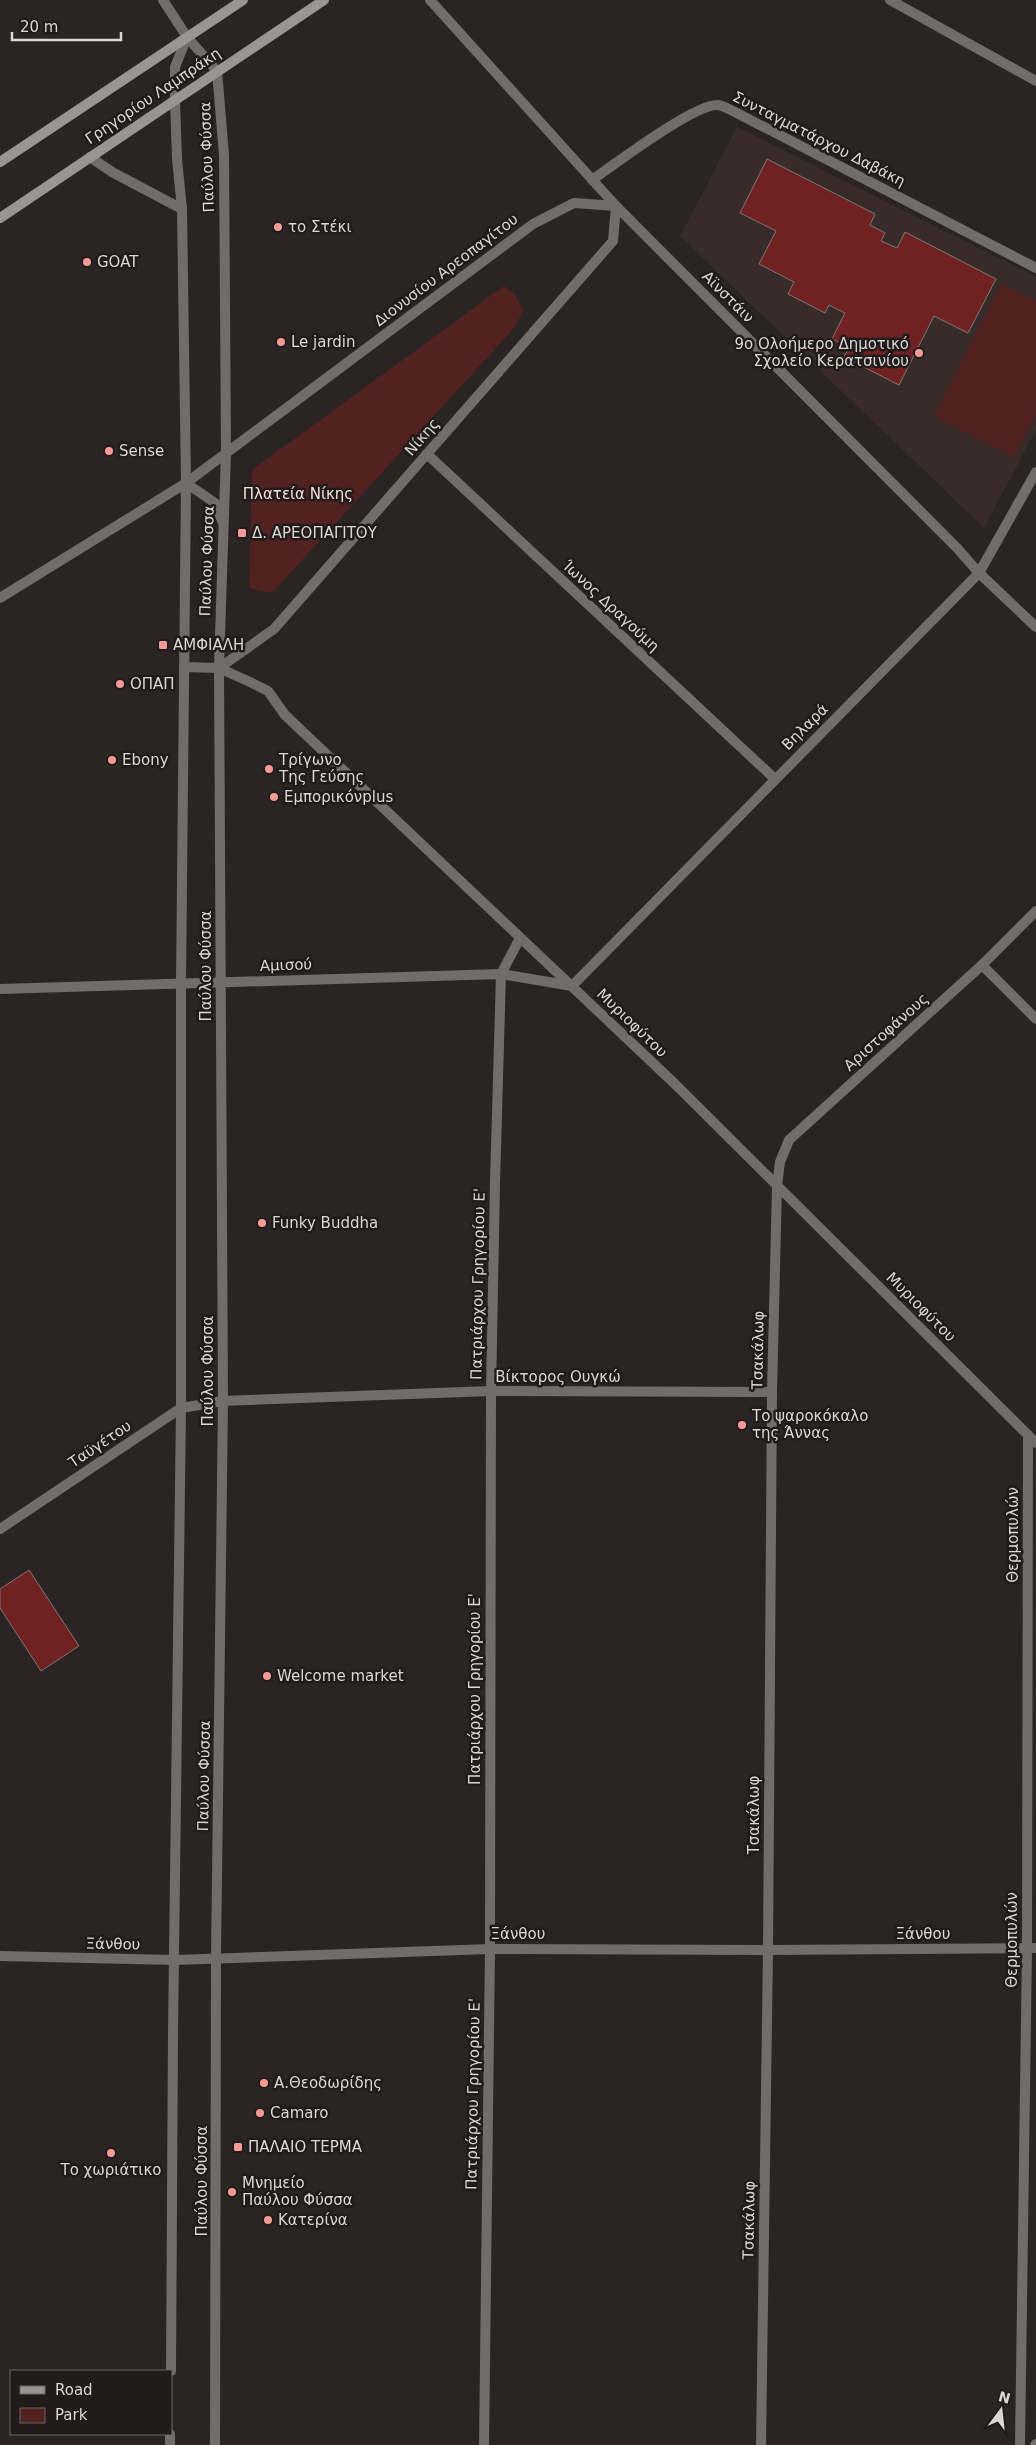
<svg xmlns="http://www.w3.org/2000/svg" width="1036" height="2445" viewBox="0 0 1036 2445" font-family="'DejaVu Sans',sans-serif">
<rect width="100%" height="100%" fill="#2b2424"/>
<polygon fill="#382c2a" points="737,127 1036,277 1036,430 984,528 680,236"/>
<g fill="#522221">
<polygon points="1001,284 1036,301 1036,414 1014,457 934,416"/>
<polygon points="504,286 515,294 523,311 515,327 272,593 249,588 252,470"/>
</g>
<g fill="#702223" stroke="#7e7675">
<polygon points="767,159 875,214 870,225 885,233 881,241 897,248 905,232 996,279 968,333 934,316 899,385 844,357 849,347 832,339 845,313 829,305 825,313 788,294 794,282 759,264 776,231 740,213"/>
<polygon points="29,1570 79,1646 41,1671 0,1608 0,1589"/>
</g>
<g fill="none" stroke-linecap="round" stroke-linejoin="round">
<g stroke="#706d6c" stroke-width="10">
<polyline points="163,0 187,37"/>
<polyline points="430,0 616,206 957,548 979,573 1036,627"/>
<polyline points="890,0 1036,81"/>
<path d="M592,180C615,164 693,105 717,105C722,105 730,110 735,112L1036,268"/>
<polyline points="427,454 775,779"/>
<polyline points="186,483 215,503 223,523"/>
<polyline points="0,598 186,483 533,224 574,203 616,206"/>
<polyline points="184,667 219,668 250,682 268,691 285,715 675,1084 1036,1443"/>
<polyline points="219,668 274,629 613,241 616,206"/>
<polyline points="982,965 1036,1019"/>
<polyline points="0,989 501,974 572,986 979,573 1036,472"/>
<polyline points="223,1401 491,1391 772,1392"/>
<polyline points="0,1956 175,1960 490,1949 768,1950 1036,1948"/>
<polyline points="484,2445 490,1949 491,1391 495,1183 501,974 520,938"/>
<polyline points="761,2445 768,1950 772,1392 777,1186 780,1162 789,1140 982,965 1036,911"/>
<polyline points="1020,2445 1027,1948 1028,1435"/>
</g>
<g stroke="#706d6c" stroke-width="10">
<polyline points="90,157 112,172 182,209"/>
<polyline points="0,1529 181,1408 223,1401"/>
<polyline points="171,2371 173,2032 181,1408 181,983 186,483 182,209 177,159 175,100 175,67 187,37 217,71 224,155 226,452 219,668 223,1401 216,1957 215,2445"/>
<polyline points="170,2445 170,2434"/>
<polyline points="1035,2445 1036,2444"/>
</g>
<g stroke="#9a9594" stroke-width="10">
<polyline points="0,162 243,0"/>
<polyline points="0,218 324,0"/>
</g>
</g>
<g fill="#f59b96" stroke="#211b1b" stroke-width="2">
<circle cx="278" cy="227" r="5"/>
<circle cx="87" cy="262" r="5"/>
<circle cx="281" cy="342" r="5"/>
<circle cx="919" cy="353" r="5"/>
<circle cx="109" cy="451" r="5"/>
<rect x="237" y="528" width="10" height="10" rx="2.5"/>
<rect x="158" y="640" width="10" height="10" rx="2.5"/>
<circle cx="120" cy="684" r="5"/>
<circle cx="112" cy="760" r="5"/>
<circle cx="269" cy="769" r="5"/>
<circle cx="274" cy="797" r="5"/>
<circle cx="262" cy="1223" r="5"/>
<circle cx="742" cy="1425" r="5"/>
<circle cx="267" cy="1676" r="5"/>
<circle cx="264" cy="2083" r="5"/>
<circle cx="260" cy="2113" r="5"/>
<rect x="233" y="2142" width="10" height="10" rx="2.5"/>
<circle cx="111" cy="2153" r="5"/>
<circle cx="232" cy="2192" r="5"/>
<circle cx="268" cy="2220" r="5"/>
</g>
<g text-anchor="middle" stroke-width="5" stroke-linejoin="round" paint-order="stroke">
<g font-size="15" fill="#dbd7d6" stroke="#211b1b">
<text transform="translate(153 96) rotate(-34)" y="5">Γρηγορίου Λαμπράκη</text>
<text transform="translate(819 139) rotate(27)" y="5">Συνταγματάρχου Δαβάκη</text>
<text transform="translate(207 157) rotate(-92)" y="5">Παύλου Φύσσα</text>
<text transform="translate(446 270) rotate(-37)" y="5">Διονυσίου Αρεοπαγίτου</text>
<text transform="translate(728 297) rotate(45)" y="5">Αϊνστάιν</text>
<text transform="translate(422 437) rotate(-49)" y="5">Νίκης</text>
<text transform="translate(207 561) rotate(-88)" y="5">Παύλου Φύσσα</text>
<text transform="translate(611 606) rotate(43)" y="5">Ίωνος Δραγούμη</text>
<text transform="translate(805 727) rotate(-45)" y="5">Βηλαρά</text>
<text transform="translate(286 965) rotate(-2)" y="5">Αμισού</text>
<text transform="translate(206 966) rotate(-90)" y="5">Παύλου Φύσσα</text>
<text transform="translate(632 1023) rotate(44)" y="5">Μυριοφύτου</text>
<text transform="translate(886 1032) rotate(-42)" y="5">Αριστοφάνους</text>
<text transform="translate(478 1284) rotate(-89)" y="5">Πατριάρχου Γρηγορίου Ε'</text>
<text transform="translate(921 1307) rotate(45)" y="5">Μυριοφύτου</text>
<text transform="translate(758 1350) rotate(-89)" y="5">Τσακάλωφ</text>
<text transform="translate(208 1371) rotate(-90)" y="5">Παύλου Φύσσα</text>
<text x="558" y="1382">Βίκτορος Ουγκώ</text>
<text transform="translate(100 1444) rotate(-34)" y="5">Ταϋγέτου</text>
<text transform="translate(1013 1535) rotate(-90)" y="5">Θερμοπυλών</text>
<text transform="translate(475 1689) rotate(-90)" y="5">Πατριάρχου Γρηγορίου Ε'</text>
<text transform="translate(204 1776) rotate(-89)" y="5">Παύλου Φύσσα</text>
<text transform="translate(754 1815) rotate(-90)" y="5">Τσακάλωφ</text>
<text x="518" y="1939">Ξάνθου</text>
<text x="923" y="1939">Ξάνθου</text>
<text transform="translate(1012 1940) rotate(-90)" y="5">Θερμοπυλών</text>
<text transform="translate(113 1944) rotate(1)" y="5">Ξάνθου</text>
<text transform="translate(473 2094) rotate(-89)" y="5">Πατριάρχου Γρηγορίου Ε'</text>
<text transform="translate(202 2181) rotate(-90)" y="5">Παύλου Φύσσα</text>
<text transform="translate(749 2220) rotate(-89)" y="5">Τσακάλωφ</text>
</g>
<g font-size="15" fill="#dbd7d6" stroke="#211b1b" text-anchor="start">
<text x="288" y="232">το Στέκι</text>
<text x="97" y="267">GOAT</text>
<text x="291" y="347">Le jardin</text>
<text x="909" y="349" text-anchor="end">9ο Ολοήμερο Δημοτικό<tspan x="909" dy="17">Σχολείο Κερατσινίου</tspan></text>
<text x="119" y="456">Sense</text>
<text x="252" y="538">Δ. ΑΡΕΟΠΑΓΙΤΟΥ</text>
<text x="173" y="650">ΑΜΦΙΑΛΗ</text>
<text x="130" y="689">ΟΠΑΠ</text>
<text x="122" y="765">Ebony</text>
<text x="279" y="765">Τρίγωνο<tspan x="279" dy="17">Της Γεύσης</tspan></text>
<text x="284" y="802">Εμπορικόνplus</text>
<text x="272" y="1228">Funky Buddha</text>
<text x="752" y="1421">Το ψαροκόκαλο<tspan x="752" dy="17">της Άννας</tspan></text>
<text x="277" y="1681">Welcome market</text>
<text x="274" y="2088">Α.Θεοδωρίδης</text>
<text x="270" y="2118">Camaro</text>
<text x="248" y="2152">ΠΑΛΑΙΟ ΤΕΡΜΑ</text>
<text x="111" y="2175" text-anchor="middle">Το χωριάτικο</text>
<text x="242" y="2188">Μνημείο<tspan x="242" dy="17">Παύλου Φύσσα</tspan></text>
<text x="278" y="2225">Κατερίνα</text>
</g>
<g font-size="15" fill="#f6dddb" stroke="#211b1b">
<text x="298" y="499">Πλατεία Νίκης</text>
</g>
</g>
<rect x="10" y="2370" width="162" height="65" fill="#211b1b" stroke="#6b6666"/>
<rect x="20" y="2386" width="25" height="8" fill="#9a9594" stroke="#6b6666"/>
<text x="55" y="2395" font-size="15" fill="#dbd7d6">Road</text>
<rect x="20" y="2408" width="25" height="15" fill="#522221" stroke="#6b6666"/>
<text x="55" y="2420" font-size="15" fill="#dbd7d6">Park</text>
<g transform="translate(1001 2410) rotate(15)" stroke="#211b1b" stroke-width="4" paint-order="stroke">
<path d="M0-4L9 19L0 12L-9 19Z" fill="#dbd7d6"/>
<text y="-8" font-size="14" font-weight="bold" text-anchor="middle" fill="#dbd7d6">N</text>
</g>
<path d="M12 32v8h109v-8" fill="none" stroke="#dbd7d6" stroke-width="2.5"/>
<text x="20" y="32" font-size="15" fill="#dbd7d6" stroke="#211b1b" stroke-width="4" paint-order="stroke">20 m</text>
</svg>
